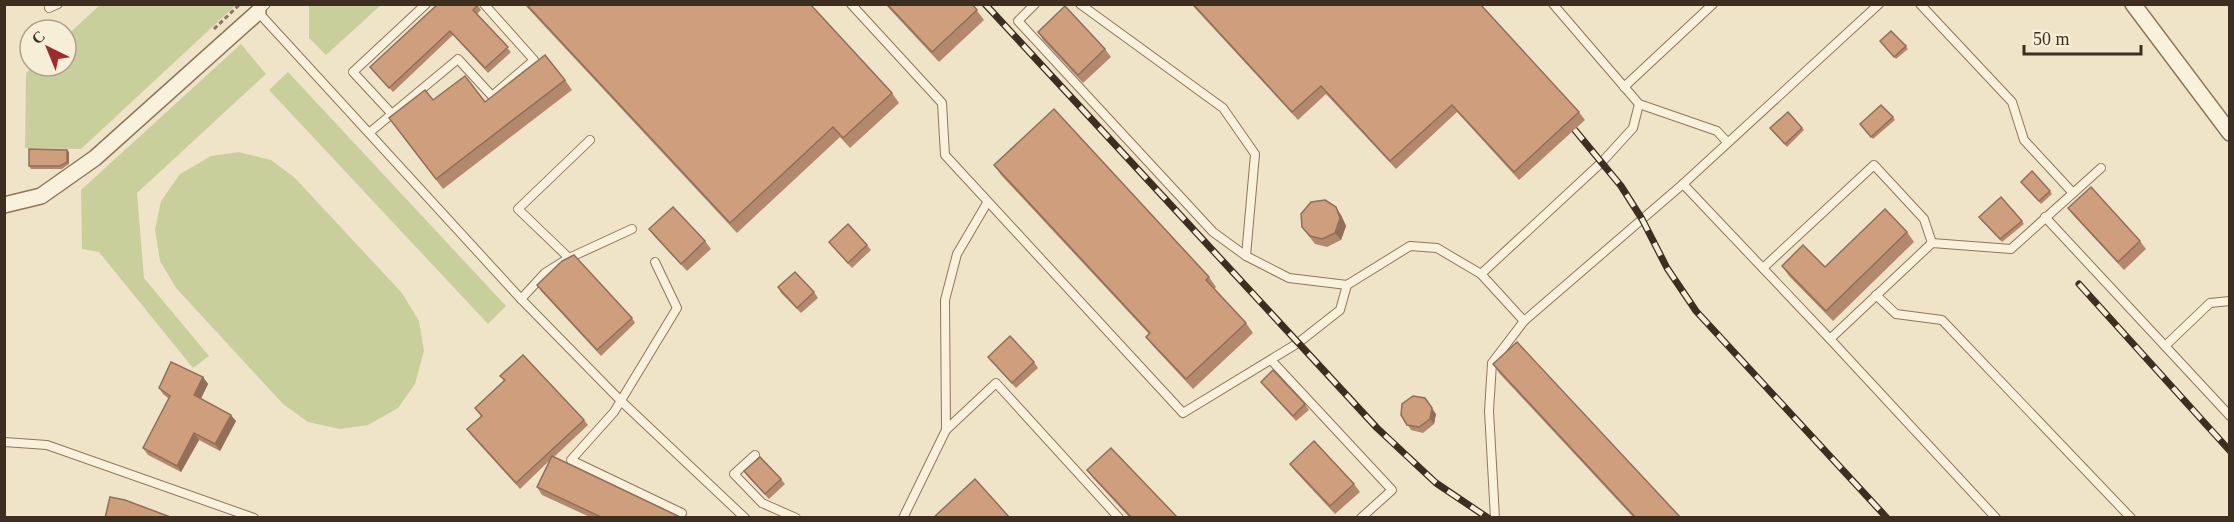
<svg xmlns="http://www.w3.org/2000/svg" width="2234" height="522" viewBox="0 0 2234 522" font-family="'Times New Roman',serif">
<rect width="100%" height="100%" fill="#f0e4c8"/>
<g fill="#c9cf9b">
<polygon points="100,5 236,5 81,149 25,148 26,73 34,66 66,66 66,36"/>
<polygon points="309,5 309,4 381,5 326,55 309,38"/>
<polygon points="241,44 266,74 137,193 144,278 209,356 193,368 99,252 82,249 81,190"/>
<polygon points="288,72 506,306 488,324 269,90"/>
<polygon points="239,152 271,160 295,178 402,293 419,321 424,351 415,384 398,408 368,425 340,429 308,422 283,404 176,288 160,261 155,230 161,201 180,174 211,156"/>
</g>
<g fill="none" stroke-linecap="round" stroke-linejoin="round">
<defs>
<g id="service">
<polyline points="266,4 258,12 521,299 620,400 745,518"/>
<polyline points="851,4 942,103 945,155 1183,413 1298,343 1340,310 1347,285"/>
<polyline points="1035,4 1018,21 1213,232 1246,256 1289,278 1347,285 1410,246 1437,248 1481,274 1524,321"/>
<polyline points="1080,4 1223,108 1255,154 1246,256"/>
<polyline points="1553,4 1639,104 1717,131 1727,142"/>
<polyline points="1920,4 2012,102 2024,140 2073,193"/>
<polyline points="49,8 58,4"/>
<polyline points="1624,87 1713,4"/>
<polyline points="392,114 353,72 426,4"/>
<polyline points="369,133 458,59 492,96 534,60 484,4"/>
<polyline points="1683,184 1879,4"/>
<polyline points="987,203 957,254 945,300 946,430 996,383 1119,518"/>
<polyline points="2045,217 2165,346 2210,303 2230,301"/>
<polyline points="569,258 518,209 590,140"/>
<polyline points="655,262 677,308 614,412 571,460 682,513"/>
<polyline points="1763,268 1874,165 1924,219 1932,243"/>
<polyline points="1481,274 1602,162 1633,128 1639,104"/>
<polyline points="1876,295 1896,314 1942,320 2131,518"/>
<polyline points="521,299 545,273 569,258 632,229"/>
<polyline points="1830,339 1932,243 2011,249 2101,168"/>
<polyline points="2165,346 2230,416"/>
<polyline points="1271,360 1392,490 1361,518"/>
<polyline points="4,442 47,445 254,518"/>
<polyline points="755,455 734,474 762,503 796,518"/>
<polyline points="903,518 946,430"/>
<polyline points="1495,518 1489,411 1492,363 1524,321 1683,184 1830,339 1996,518"/>
</g>
<g id="minor">
<polyline points="2133,4 2230,133"/>
<polyline points="4,205 41,196 95,158 258,12"/>
</g>
</defs>
<use href="#service" stroke="#8d765c" stroke-width="10"/>
<use href="#minor" stroke="#8d765c" stroke-width="18"/>
<polyline stroke="#8d765c" stroke-width="3" stroke-dasharray="4.5 3" stroke-linecap="butt" points="214,29 240,4"/>
<use href="#service" stroke="#faf1dc" stroke-width="8"/>
<use href="#minor" stroke="#faf1dc" stroke-width="15"/>
<defs>
<g id="rail">
<polyline points="985,4 1377,428 1436,483 1488,518"/>
<polyline points="1574,129 1621,186 1642,219 1667,268 1696,311 1887,518"/>
<polyline points="2079,284 2230,451"/>
</g>
</defs>
<use href="#rail" stroke="#3d2e20" stroke-width="7"/>
<use href="#rail" stroke="#f7eed8" stroke-width="4.5" stroke-dasharray="14" stroke-linecap="butt"/>
</g>
<g fill="#b2896c">
<polygon points="477,4 481,10 477,14 511,52 488,73 453,35 393,92 370,67"/>
<polygon points="524,4 810,4 892,93 899,103 850,148 840,137 737,233"/>
<polygon points="885,4 972,4 984,20 939,62"/>
<polygon points="1191,4 1480,4 1579,112 1585,120 1519,180 1457,112 1396,169 1326,94 1298,120"/>
<polygon points="1038,32 1105,49 1111,57 1083,83 1043,40"/>
<polygon points="1880,41 1906,46 1908,49 1896,59"/>
<polygon points="565,80 572,90 443,189 389,118 433,100 485,102"/>
<polygon points="1893,117 1895,120 1873,139 1862,127"/>
<polygon points="1770,128 1802,128 1804,130 1787,147"/>
<polygon points="69,152 69,164 62,169 31,169 29,166"/>
<polygon points="994,165 1209,277 1216,287 1214,289 1246,323 1253,333 1193,389 1153,346 1146,337 1149,334 1001,175"/>
<polygon points="2023,184 2050,191 2052,194 2041,204"/>
<polygon points="2068,208 2140,241 2146,249 2124,270 2074,216"/>
<polygon points="1341,215 1346,226 1341,240 1327,247 1315,244 1302,227"/>
<polygon points="1981,220 2022,221 2024,224 2002,242"/>
<polygon points="649,229 705,241 711,249 687,271 655,237"/>
<polygon points="1907,232 1914,242 1833,321 1789,276 1782,266 1825,267"/>
<polygon points="829,242 867,245 871,250 852,268 833,247"/>
<polygon points="537,285 632,318 635,323 601,356 541,291"/>
<polygon points="778,287 814,292 818,298 801,313 781,293"/>
<polygon points="988,357 1034,362 1038,368 1016,388 992,362"/>
<polygon points="1493,364 1681,518 1634,518 1500,374"/>
<polygon points="500,376 584,420 588,425 554,457 679,518 592,518 542,495 537,487 549,461 520,489 471,435 467,429 481,416 475,408 504,381"/>
<polygon points="203,377 208,384 201,399 236,421 220,451 199,440 181,472 148,455 143,448 169,399 163,394 159,388"/>
<polygon points="1261,382 1305,404 1309,410 1296,421 1265,387"/>
<polygon points="1436,414 1434,424 1423,433 1411,430 1401,415"/>
<polygon points="1290,464 1354,484 1360,492 1335,514 1295,471"/>
<polygon points="1087,470 1178,518 1130,518 1093,478"/>
<polygon points="744,471 781,479 785,484 769,499 748,477"/>
</g>
<g fill="#916f58">
<polygon points="67,150 69,152 69,164 67,162"/>
<polygon points="1336,207 1341,215 1346,226 1341,240 1335,233"/>
<polygon points="203,377 208,384 199,402 194,395"/>
<polygon points="1432,408 1436,414 1434,424 1430,419"/>
<polygon points="231,415 236,421 220,451 215,444"/>
<polygon points="194,433 199,440 181,472 177,466"/>
</g>
<g fill="#cf9f7d" stroke="#916f58" stroke-width="1.5">
<polygon points="438,4 477,4 478,5 473,10 508,47 485,68 450,31 389,88 370,67"/>
<polygon points="526,4 810,4 892,93 843,138 833,127 730,223"/>
<polygon points="887,4 972,4 977,10 932,52"/>
<polygon points="1193,4 1480,4 1579,112 1514,172 1452,105 1390,161 1321,86 1292,112"/>
<polygon points="1065,6 1105,49 1078,75 1038,32"/>
<polygon points="1891,31 1906,46 1894,57 1880,41"/>
<polygon points="545,55 565,80 436,179 389,118 425,90 433,100 465,76 485,102"/>
<polygon points="1881,105 1893,117 1871,137 1860,124"/>
<polygon points="1054,109 1209,277 1206,280 1246,323 1186,379 1146,337 1150,333 994,165"/>
<polygon points="1788,112 1802,128 1785,144 1770,128"/>
<polygon points="29,149 67,150 67,162 60,166 29,166"/>
<polygon points="2032,171 2050,191 2039,201 2021,182"/>
<polygon points="2091,187 2140,241 2118,262 2068,208"/>
<polygon points="2001,197 2022,221 2000,239 1979,217"/>
<polygon points="1325,200 1336,207 1340,218 1335,233 1322,239 1310,236 1302,227 1301,214 1311,202"/>
<polygon points="673,207 705,241 681,264 649,229"/>
<polygon points="1885,209 1907,232 1826,311 1782,266 1803,245 1825,267"/>
<polygon points="848,224 867,245 848,263 829,242"/>
<polygon points="574,255 632,318 597,350 537,285 562,261"/>
<polygon points="795,272 814,292 797,308 778,287"/>
<polygon points="1010,336 1034,362 1012,383 988,357"/>
<polygon points="1517,342 1681,518 1636,518 1493,364"/>
<polygon points="523,355 584,420 516,483 467,429 482,416 475,408 505,380 500,376"/>
<polygon points="171,362 203,377 194,395 231,415 215,444 194,433 177,466 143,448 170,396 159,388"/>
<polygon points="1273,370 1305,404 1293,416 1261,382"/>
<polygon points="1413,396 1425,398 1432,408 1430,419 1419,427 1407,425 1401,415 1402,404"/>
<polygon points="1314,441 1354,484 1330,506 1290,464"/>
<polygon points="1111,448 1178,518 1132,518 1087,470"/>
<polygon points="552,456 678,516 677,518 603,518 537,487"/>
<polygon points="760,457 781,479 765,494 744,471"/>
<polygon points="975,479 1010,518 933,518"/>
<polygon points="110,497 125,500 173,518 105,518"/>
</g>
<rect width="2234" height="522" fill="none" stroke="#3d2e20" stroke-width="12"/>
<g transform="translate(48 48) rotate(317)"><circle r="28" fill="#f7eed8" stroke="#ada18e" stroke-width="1.5"/>
<path d="M0-4.5L10 22L0 15L-10 22Z" fill="#9e2a2b"/>
<text y="-9" font-size="16" font-weight="bold" text-anchor="middle" fill="#3d2e20">С</text>
</g>
<path d="M2024 45v9h117v-9" fill="none" stroke="#3d2e20" stroke-width="3"/>
<text x="2033" y="45" font-size="18" fill="#3d2e20" stroke="#f7eed8" stroke-width="4.5" paint-order="stroke">50 m</text>
</svg>
